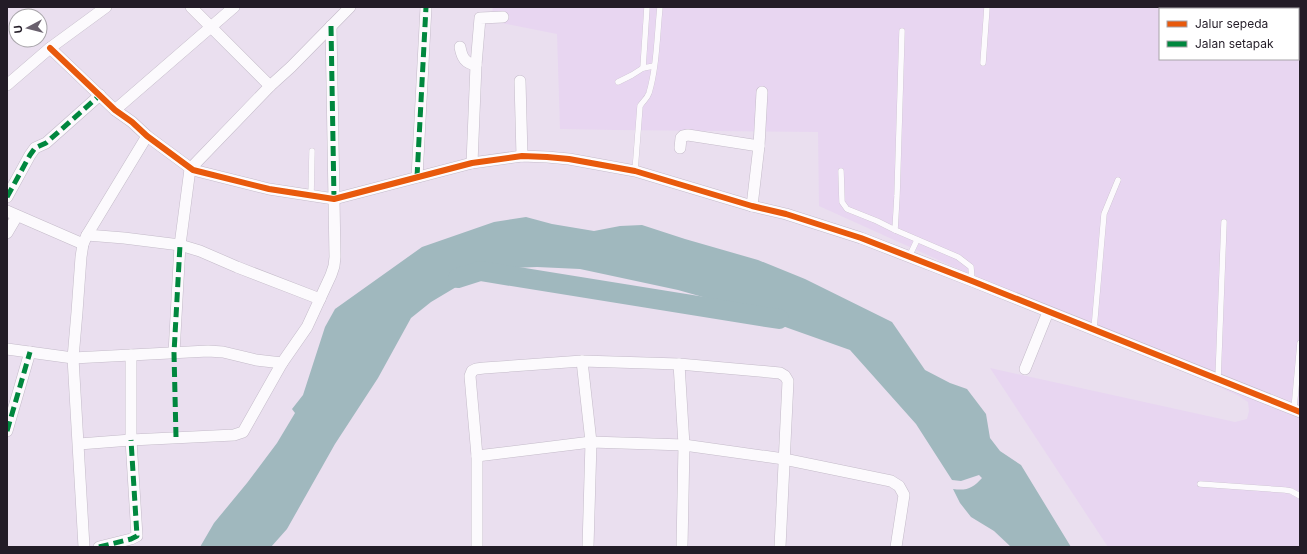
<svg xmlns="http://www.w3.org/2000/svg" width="1307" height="554" viewBox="0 0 1307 554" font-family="Inter,sans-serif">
<rect width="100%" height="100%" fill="#eadfef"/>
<path fill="#e8d6f1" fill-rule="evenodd" d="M493,7H1300V547H1108L990,368L1235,422L1247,419L1249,411L1248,402L1239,396L819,206L818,132L616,130L560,129L557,34L491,21ZM1160,9H1298V59H1160Z"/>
<path fill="#a0b8be" d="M526,217L552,224L594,231L620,226L642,225L685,239L758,260L805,279L892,322L925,370L950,383L967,389L986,414L990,438L1000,451L1021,465L1071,547H1011L994,531L971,517L960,503L953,489C967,491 973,488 982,478L979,475L961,481L952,480L916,424L850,350L788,328L717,301L678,290L580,269L537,267L510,268L483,271L431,302L411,318L378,378L335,444L287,529L271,547H200L214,523L247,483L277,443L295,413L292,409L303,395L325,327L335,309L422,247L494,222Z"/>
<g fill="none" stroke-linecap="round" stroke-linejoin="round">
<polyline stroke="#a0b8be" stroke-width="20" points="458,278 480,271 779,319"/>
<defs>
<g id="service">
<polyline points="983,63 987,7"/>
<polyline points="643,68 647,7"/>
<polyline points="618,82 632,75 643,68 654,66"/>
<path d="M635,171L640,106C643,101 647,99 649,93C657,66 657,35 660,7"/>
<polyline points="841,171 842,202 847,209 877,221 895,230 897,196 902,31"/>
<polyline points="311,196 312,151"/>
<polyline points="895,230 958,257 971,267 972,281"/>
<polyline points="909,257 917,240"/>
<polyline points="1094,329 1104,214 1118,180"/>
<polyline points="1218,379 1224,222"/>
<polyline points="1294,409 1300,343"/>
<polyline points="1200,484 1285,490 1291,491 1300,496"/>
</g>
<g id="minor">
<polyline points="191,7 270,86"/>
<path d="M460,47C462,58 465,63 476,65L472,163"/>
<polyline points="50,48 115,110 132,122 147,136 193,170 269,189 334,199 472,163 522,156 547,157 569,159 635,171 752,206 786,214 861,238 972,281 1300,412"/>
<polyline points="476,65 480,18 503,17"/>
<polyline points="520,81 522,156"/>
<polyline points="7,85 50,48 106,7"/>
<polyline points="115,110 234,7"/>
<polyline points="680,148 681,138 683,136 688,135 759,146"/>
<polyline points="417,177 426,7"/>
<polyline points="7,197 30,155 35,148 46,143 100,95"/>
<polyline points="752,206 759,146 762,92"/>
<polyline points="7,211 83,244"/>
<polyline points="7,233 17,216"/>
<polyline points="87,235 124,238 180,245 200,251 237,267 320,299"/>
<polyline points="7,349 73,358 208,351 223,352 256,360 282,363"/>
<polyline points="174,353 180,245 190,169 270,86 291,67 350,7"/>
<polyline points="582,361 591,442 588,547"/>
<polyline points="679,364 684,445 682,547"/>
<polyline points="1025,369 1048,312"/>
<polyline points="7,431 30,352"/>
<polyline points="79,444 131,440 234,435 243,432 282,363 307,327 331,275 334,266 335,257 331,26"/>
<polyline points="477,456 591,442 684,445 784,459 891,481 899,486 904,495 896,547"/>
<polyline points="84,547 73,358 77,312 81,257 83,244 87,235 147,136"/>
<polyline points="99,547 131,539 137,536 131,440 131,355"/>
<polyline points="477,547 477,456 470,376 472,371 476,369 484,368 582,361 679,364 780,373 785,376 788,381 780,547"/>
</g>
</defs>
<use href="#service" stroke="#c4bbc9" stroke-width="6"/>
<use href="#minor" stroke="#c4bbc9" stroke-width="12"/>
<use href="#service" stroke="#fcfafd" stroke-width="5.5"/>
<use href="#minor" stroke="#fcfafd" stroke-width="11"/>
<g stroke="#00873e" stroke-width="5" stroke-dasharray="10 5" stroke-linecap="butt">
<polyline points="331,26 334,199"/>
<polyline points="417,177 426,7"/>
<polyline points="7,197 30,155 35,148 46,143 100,95"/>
<polyline points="7,431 30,352"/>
<polyline points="176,437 174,353 180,245"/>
<polyline points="99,547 131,539 137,536 131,440"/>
</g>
<defs>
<polyline id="cycleway" points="50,48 115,110 132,122 147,136 193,170 269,189 334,199 472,163 522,156 547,157 569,159 635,171 752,206 786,214 861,238 972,281 1300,412"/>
</defs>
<use href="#cycleway" stroke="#fff" stroke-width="8"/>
<use href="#cycleway" stroke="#e8590c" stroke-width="6"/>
</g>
<rect width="1307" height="554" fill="none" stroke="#231c27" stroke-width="16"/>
<rect x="1159" y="8" width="140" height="52" fill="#ffffff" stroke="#a7a4a9"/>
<rect x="1167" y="21" width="20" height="6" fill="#e8590c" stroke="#a7a4a9"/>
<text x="1195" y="28" font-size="12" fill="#231c27">Jalur sepeda</text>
<rect x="1167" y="41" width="20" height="6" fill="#00873e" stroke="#a7a4a9"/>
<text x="1195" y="48" font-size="12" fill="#231c27">Jalan setapak</text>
<g transform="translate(28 28) rotate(263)"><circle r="19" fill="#ffffff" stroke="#a7a4a9"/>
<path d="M0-3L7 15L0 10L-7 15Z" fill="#69606d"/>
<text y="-6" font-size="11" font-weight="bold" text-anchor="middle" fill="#231c27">U</text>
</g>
</svg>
